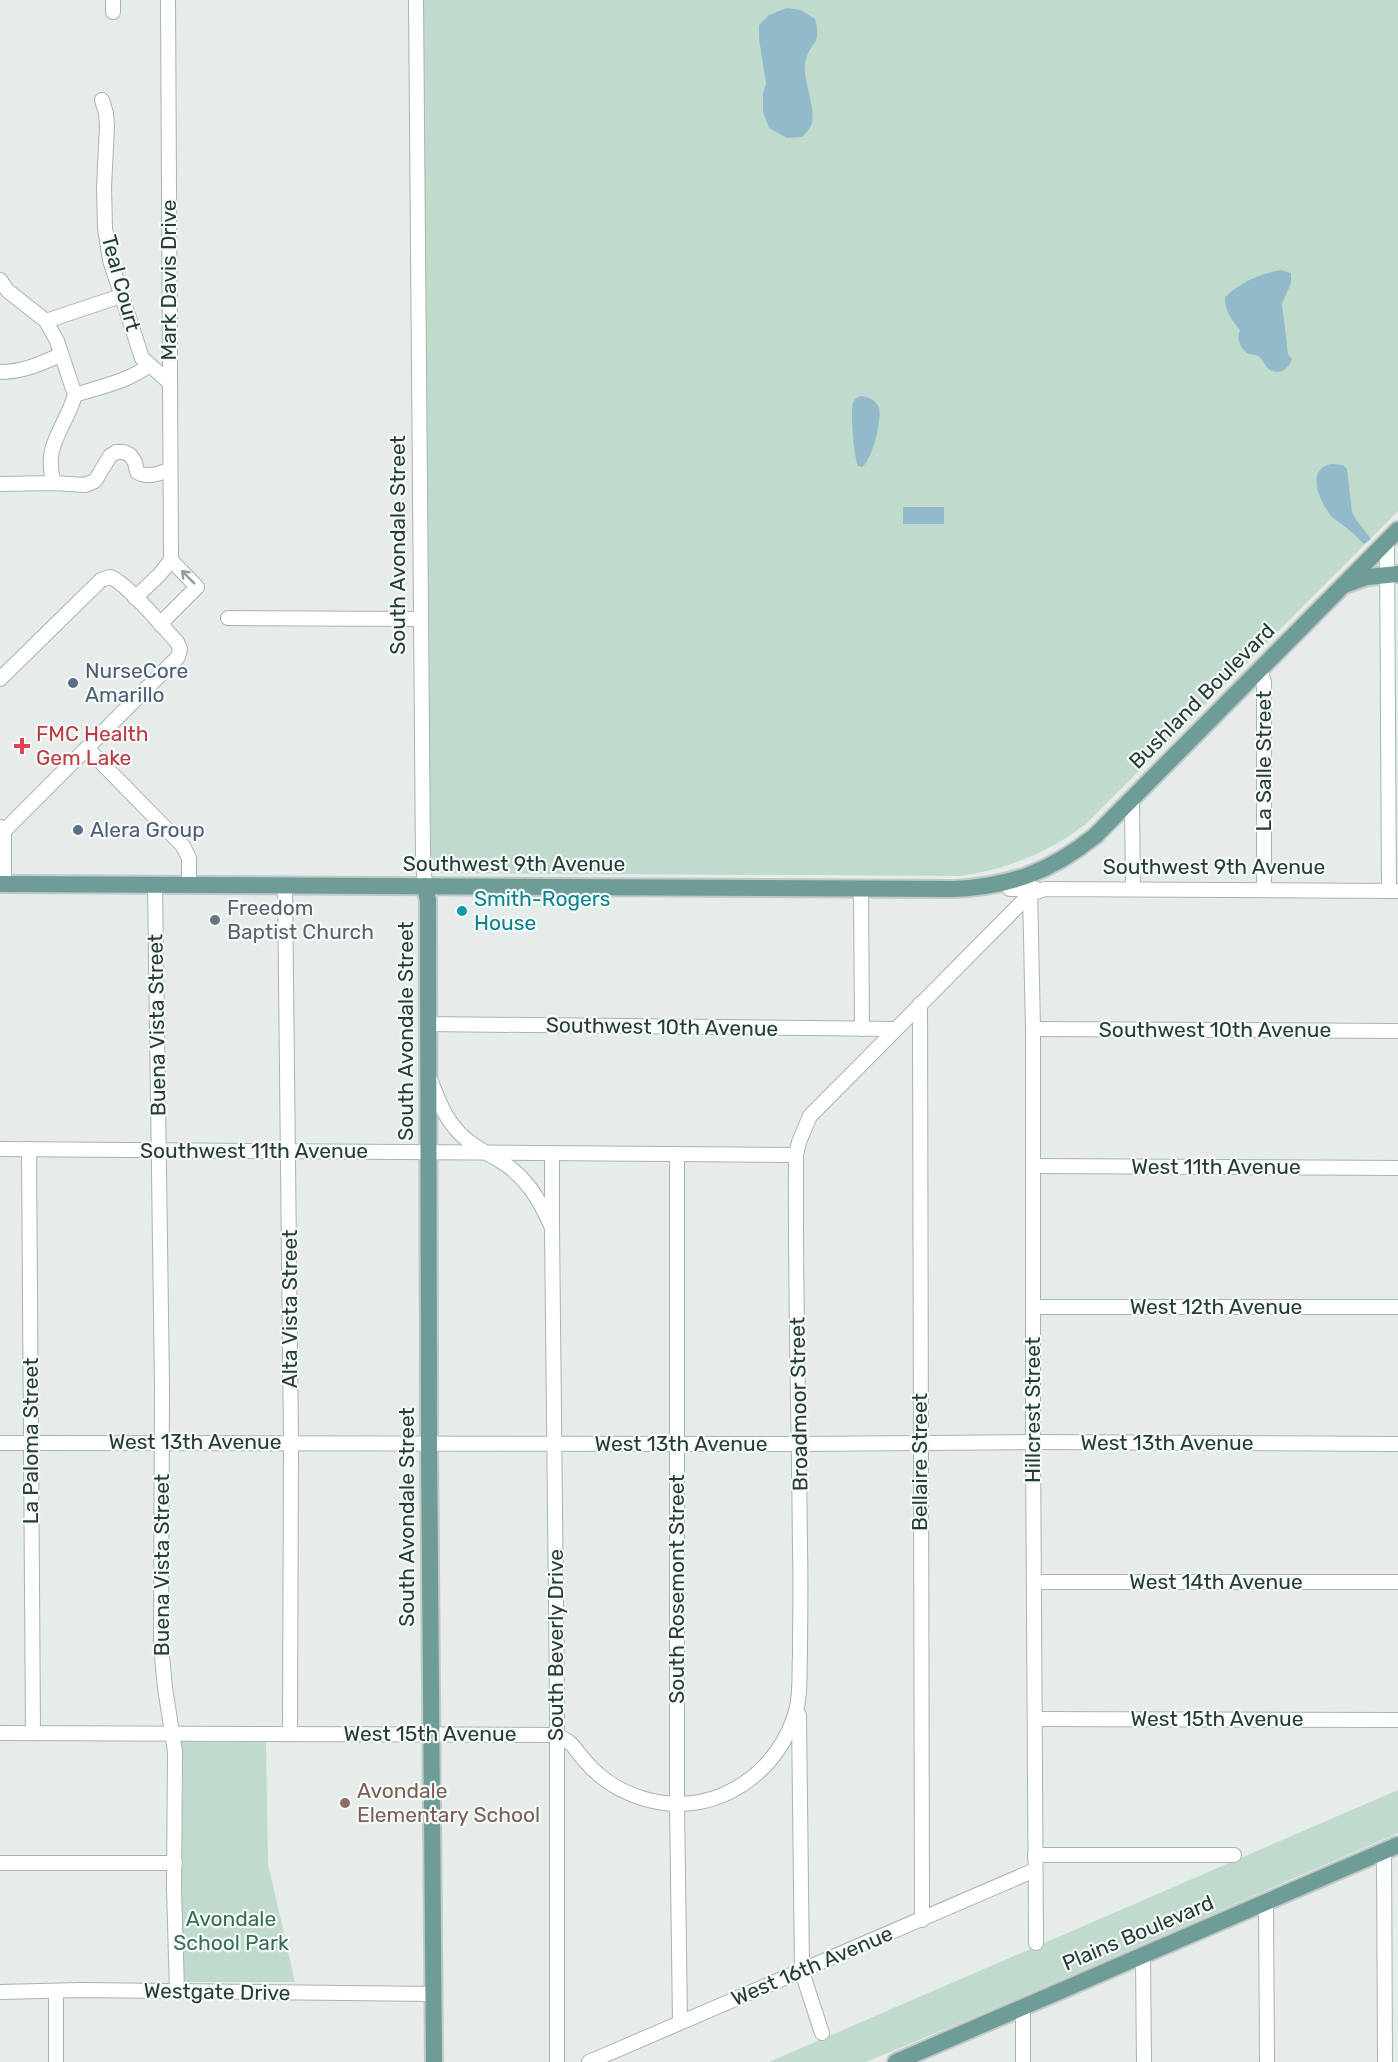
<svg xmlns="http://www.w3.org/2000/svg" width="1398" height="2062" viewBox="0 0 1398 2062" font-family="Rubik,sans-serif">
<rect width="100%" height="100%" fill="#e5ecea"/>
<g fill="#c0dbcb">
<path d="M422,0H1398V511L1086,824C1048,853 1007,869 960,876L434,873L429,870Z"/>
<polygon points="179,1741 266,1742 268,1864 295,1982 180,1982"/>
<polygon points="1398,1790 1398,1833 972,2018 866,2062 769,2062"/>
</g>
<g fill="#93bacb">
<path d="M787,8L801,10L815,19C822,44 812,40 806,59C800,78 818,107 811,126C809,130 805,134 802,137L787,138L769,128L763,112V94L766,83L759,39V25L769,15Z"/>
<path d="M1281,270L1291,273V283L1282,304L1288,354L1292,359C1289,368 1281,375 1270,370C1265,367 1263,359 1258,356C1255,354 1251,355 1249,354C1240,349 1236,338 1240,330C1231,318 1225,313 1225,297C1241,282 1259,274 1281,270Z"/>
<path d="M860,396C867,396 876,400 879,408C882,420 872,461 862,467L858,466C854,457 850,412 853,403C855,398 856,399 860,396Z"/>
<path d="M1332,464L1343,465L1347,469L1352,512L1357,521L1371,539L1364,544C1359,539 1353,533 1347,528C1342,524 1336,521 1332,517C1320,503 1304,468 1332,464Z"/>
<rect x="903" y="507" width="41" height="17"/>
</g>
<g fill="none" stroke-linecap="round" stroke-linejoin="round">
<defs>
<g id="minor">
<polyline points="113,0 113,12"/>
<polyline points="416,0 423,861 425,886"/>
<polyline points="102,100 106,113 107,126 104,188 105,228 110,260 142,358 169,382"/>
<path d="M0,280L8,291L46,321L57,341L75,395C65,429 42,446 54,483"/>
<polyline points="46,321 121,296"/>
<path d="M0,372C23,372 40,364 60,355"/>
<path d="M75,395C99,387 130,381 149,365"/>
<path d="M0,484L54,483L85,485L95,481L110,456L116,452H124L130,455L135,462L137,472C147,478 158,474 169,470"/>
<polyline points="1387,541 1389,891"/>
<polyline points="135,598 160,574 171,560 168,0"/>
<polyline points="228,618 421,619"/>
<polyline points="160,624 197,587 171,560"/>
<polyline points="1260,670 1264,682 1264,890"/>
<path d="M0,679L101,580L110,577C126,582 163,627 177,642L180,649L178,657L4,831"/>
<polyline points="87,748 183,846 189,858 189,885"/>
<polyline points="1132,800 1133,889"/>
<polyline points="0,827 4,831 4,884"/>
<polyline points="1027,877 1030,889 1033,1029 1033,1442 1036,1943"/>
<polyline points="155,885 162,1386 161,1646 165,1688 175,1752 174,1888 177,1991"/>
<polyline points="285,885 291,1442 290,1734"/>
<polyline points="861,889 862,1029"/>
<polyline points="1010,889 1037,889"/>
<polyline points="920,1004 922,1920"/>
<polyline points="428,1024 896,1029"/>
<polyline points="1033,1029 1398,1031"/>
<path d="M430,1079C437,1096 443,1114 455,1128C467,1143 483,1151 499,1160C526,1176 540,1200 552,1228L557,1697V2062"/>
<polyline points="0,1149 796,1155"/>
<polyline points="29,1149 33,1732"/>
<polyline points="552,1154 552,1223"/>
<polyline points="677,1155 677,1803 680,2022"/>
<polyline points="1034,1166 1398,1168"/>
<polyline points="1034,1307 1398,1307"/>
<polyline points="0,1443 799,1444 1033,1442 1398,1444"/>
<polyline points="1034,1582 1398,1582"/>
<polyline points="799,1715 802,1972 822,2033"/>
<polyline points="1035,1719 1398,1720"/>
<path d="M0,1733L556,1735C575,1743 573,1748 586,1762C606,1785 634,1799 664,1803C723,1810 775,1772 794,1718C801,1698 799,1675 800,1655C800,1620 801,1585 800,1550C799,1419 795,1287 796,1155L799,1142L810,1116L1030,894L1045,889L1398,891"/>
<polyline points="1384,1851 1385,2062"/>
<polyline points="1035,1855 1234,1855"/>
<polyline points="0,1863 175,1863"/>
<polyline points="1266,1902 1267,2062"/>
<polyline points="1143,1957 1144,2062"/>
<polyline points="56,1991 56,2062"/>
<polyline points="0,1992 81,1990 434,1994"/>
<polyline points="1023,2007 1023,2062"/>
<polyline points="589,2062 1035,1870"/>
</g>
<g id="major">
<polyline points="1347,584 1367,577 1398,574"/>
<path d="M0,884L954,889C1011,886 1050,872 1095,836L1398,530"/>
<polyline points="425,886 428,901 429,1444 434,2062"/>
<polyline points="896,2062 1398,1845"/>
</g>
</defs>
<use href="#minor" stroke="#a8b4b1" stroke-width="16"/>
<use href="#major" stroke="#c2c8c8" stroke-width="20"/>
<use href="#minor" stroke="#fff" stroke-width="14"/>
<use href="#major" stroke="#6e9d97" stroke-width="16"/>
</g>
<defs><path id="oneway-shaft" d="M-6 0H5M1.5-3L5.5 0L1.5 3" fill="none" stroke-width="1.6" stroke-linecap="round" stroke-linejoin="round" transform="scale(1.5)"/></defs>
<use stroke="#929e9c" href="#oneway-shaft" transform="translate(188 577) rotate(-135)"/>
<g fill="#5c6f8a" stroke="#f5f9f8" stroke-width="2">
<circle cx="73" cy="683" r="6"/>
<circle cx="78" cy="830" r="6"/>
</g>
<path fill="#e0444e" stroke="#f5f9f8" stroke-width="2" d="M19 737h6v6h6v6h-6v6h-6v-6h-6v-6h6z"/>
<circle fill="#0f9aa8" stroke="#f5f9f8" stroke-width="2" cx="462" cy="911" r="6"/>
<circle fill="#6b7280" stroke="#f5f9f8" stroke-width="2" cx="215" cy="920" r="6"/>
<circle fill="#8d6e63" stroke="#f5f9f8" stroke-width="2" cx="345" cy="1803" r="6"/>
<g text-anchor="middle" stroke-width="4.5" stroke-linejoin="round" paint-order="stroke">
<g font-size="21" fill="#263c39" stroke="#f5f9f8">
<text transform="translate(169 280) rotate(-90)" y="7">Mark Davis Drive</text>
<text transform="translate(121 283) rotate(75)" y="7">Teal Court</text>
<text transform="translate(398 545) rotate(-90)" y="7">South Avondale Street</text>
<text transform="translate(1202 696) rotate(-45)" y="7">Bushland Boulevard</text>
<text transform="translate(1264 761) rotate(-90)" y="7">La Salle Street</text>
<text x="514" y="871">Southwest 9th Avenue</text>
<text x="1214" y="874">Southwest 9th Avenue</text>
<text transform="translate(157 1025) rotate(-91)" y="7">Buena Vista Street</text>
<text transform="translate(662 1027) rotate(1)" y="7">Southwest 10th Avenue</text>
<text x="1215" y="1037">Southwest 10th Avenue</text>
<text transform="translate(406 1031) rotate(-90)" y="7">South Avondale Street</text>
<text x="254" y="1158">Southwest 11th Avenue</text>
<text x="1216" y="1174">West 11th Avenue</text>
<text x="1216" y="1314">West 12th Avenue</text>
<text transform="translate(290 1309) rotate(-90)" y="7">Alta Vista Street</text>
<text transform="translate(799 1404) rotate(-91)" y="7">Broadmoor Street</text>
<text transform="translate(1033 1410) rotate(-90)" y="7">Hillcrest Street</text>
<text transform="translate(31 1441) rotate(-90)" y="7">La Paloma Street</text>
<text x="195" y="1449">West 13th Avenue</text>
<text x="1167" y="1450">West 13th Avenue</text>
<text x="681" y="1451">West 13th Avenue</text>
<text transform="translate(920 1462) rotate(-90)" y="7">Bellaire Street</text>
<text transform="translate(407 1517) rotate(-90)" y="7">South Avondale Street</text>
<text transform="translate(162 1565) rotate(-90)" y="7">Buena Vista Street</text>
<text x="1216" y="1589">West 14th Avenue</text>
<text transform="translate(677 1589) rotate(-90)" y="7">South Rosemont Street</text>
<text transform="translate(556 1645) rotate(-90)" y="7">South Beverly Drive</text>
<text x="1217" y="1726">West 15th Avenue</text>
<text x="430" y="1741">West 15th Avenue</text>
<text transform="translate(1138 1933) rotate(-23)" y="7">Plains Boulevard</text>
<text transform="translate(812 1966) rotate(-23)" y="7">West 16th Avenue</text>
<text transform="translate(217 1992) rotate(1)" y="7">Westgate Drive</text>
</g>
<g font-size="21" fill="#4e5e75" stroke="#f5f9f8" text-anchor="start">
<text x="85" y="678">NurseCore<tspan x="85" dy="24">Amarillo</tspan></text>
<text x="90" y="837">Alera Group</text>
</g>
<g font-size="21" fill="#be3a42" stroke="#f5f9f8" text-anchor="start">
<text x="36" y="741">FMC Health<tspan x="36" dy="24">Gem Lake</tspan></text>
</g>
<g font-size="21" fill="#0d838f" stroke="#f5f9f8" text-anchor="start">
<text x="474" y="906">Smith-Rogers<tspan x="474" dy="24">House</tspan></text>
</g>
<g font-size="21" fill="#5b616d" stroke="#f5f9f8" text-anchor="start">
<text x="227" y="915">Freedom<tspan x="227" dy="24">Baptist Church</tspan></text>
</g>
<g font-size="21" fill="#785e54" stroke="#f5f9f8" text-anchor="start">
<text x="357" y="1798">Avondale<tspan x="357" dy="24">Elementary School</tspan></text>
</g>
<g font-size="21" fill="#346f53" stroke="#f5f9f8">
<text x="231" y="1926">Avondale<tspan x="231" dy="24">School Park</tspan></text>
</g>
</g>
</svg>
